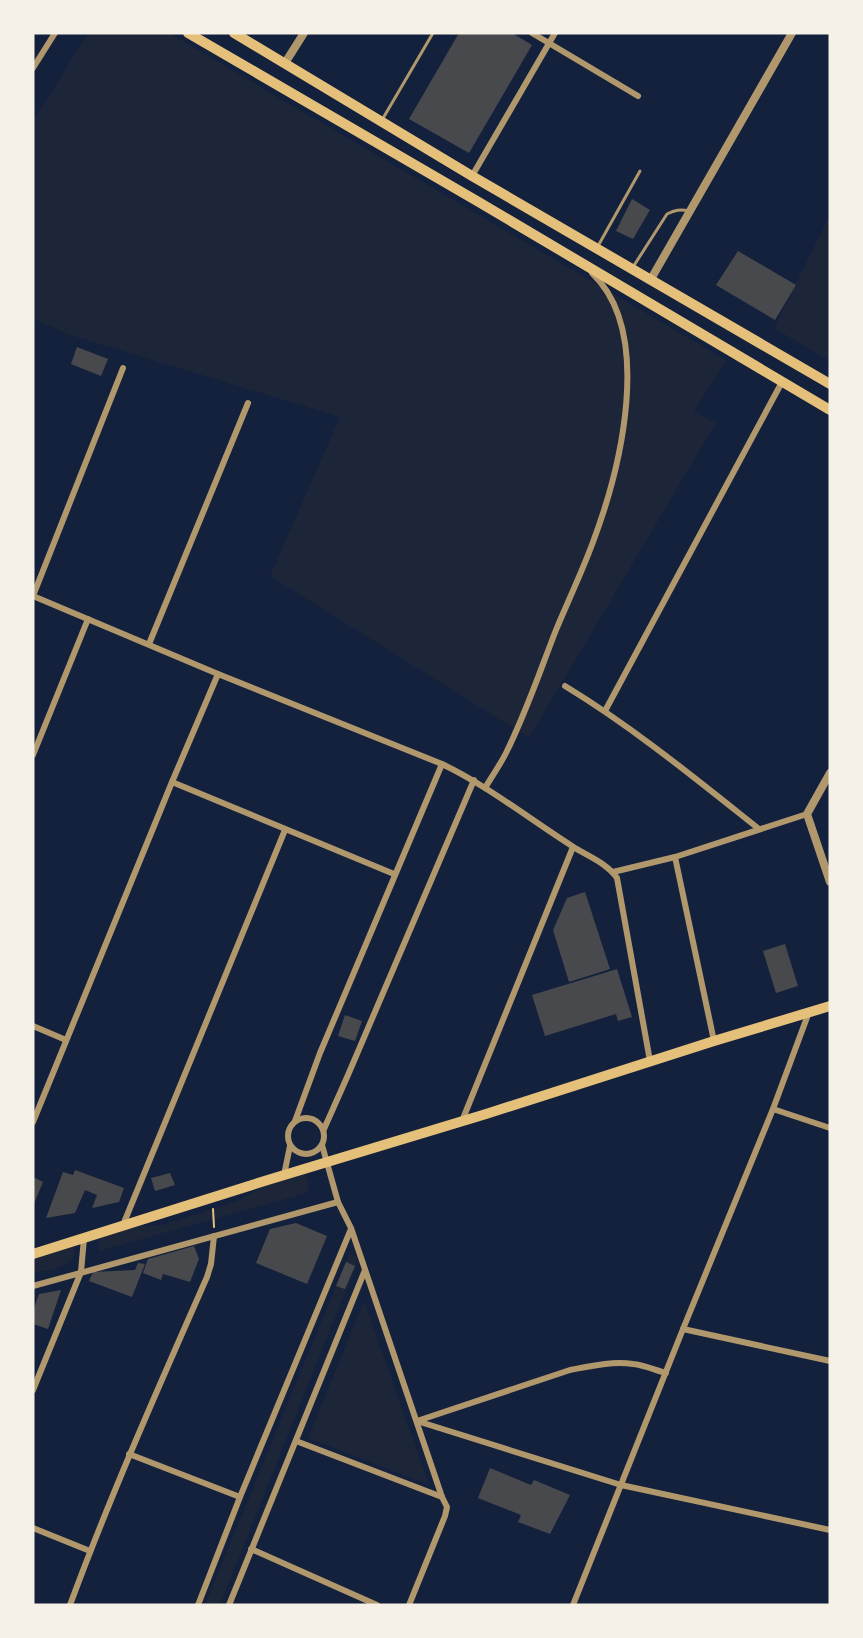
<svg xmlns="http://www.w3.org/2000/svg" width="863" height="1638" viewBox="0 0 863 1638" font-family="Poppins,sans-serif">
<rect width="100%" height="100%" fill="#14213d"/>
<g fill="#1d2539">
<polygon points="88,33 169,33 726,360 694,412 716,423 529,738 270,576 340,417 67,334 33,318 33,121"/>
<polygon points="830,215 830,361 774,328"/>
<polygon points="305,1174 309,1185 307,1193 99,1251 98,1242 104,1234 128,1227 162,1225 235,1202 264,1186"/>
<path d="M71,1245L75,1251C73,1269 47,1269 33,1273V1257Z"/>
<polygon points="349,1254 356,1256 357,1263 220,1605 205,1605"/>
<polygon points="364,1301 429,1485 308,1438"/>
</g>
<g fill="#48494c">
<polygon points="459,33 512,33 532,45 469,153 409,119"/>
<polygon points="632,199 650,210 633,239 616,231"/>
<polygon points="738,251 796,285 775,320 716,285"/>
<polygon points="77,347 108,359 101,376 71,364"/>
<polygon points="585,892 610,969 569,982 553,930 567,898"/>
<polygon points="785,944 798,986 776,993 763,951"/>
<polygon points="617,969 632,1017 618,1021 616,1014 545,1036 532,995"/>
<polygon points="345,1015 362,1021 355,1041 338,1036"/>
<polygon points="75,1170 124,1188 119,1202 92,1208 97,1195 85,1190 75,1213 46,1218 63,1172 73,1175"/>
<polygon points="170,1173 175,1185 155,1191 151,1178"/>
<polygon points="33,1177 43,1182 33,1206"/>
<polygon points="296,1223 327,1236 307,1284 256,1263 270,1229"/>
<polygon points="194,1246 199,1259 190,1282 163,1274 161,1280 143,1273 148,1259"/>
<polygon points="346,1262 355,1266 345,1289 336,1286"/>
<polygon points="138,1263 145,1264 132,1297 89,1281 93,1272 135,1270"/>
<polygon points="61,1290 48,1329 33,1324 33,1311 39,1294"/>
<polygon points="490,1468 531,1485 534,1480 570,1495 550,1534 518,1522 521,1515 478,1498"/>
</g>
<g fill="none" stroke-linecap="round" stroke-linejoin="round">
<polyline stroke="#e5c07b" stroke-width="2" points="213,1209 214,1227"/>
<g stroke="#b1986c" stroke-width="3">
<polyline points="382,120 433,33"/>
<polyline points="598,246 640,171"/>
<path d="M633,267L667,214C675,210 680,209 689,211"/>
</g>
<g stroke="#b1986c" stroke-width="6">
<polyline points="532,33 638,96"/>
<polyline points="33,68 55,33"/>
<polyline points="472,176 555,33"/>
<path d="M33,596L218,674L442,764C488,786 528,818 572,846C587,856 607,863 617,878L650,1061"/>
<polyline points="33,596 123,368"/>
<polyline points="149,644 248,403"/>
<path d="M565,686C634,728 696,779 759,829"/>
<polyline points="605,711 782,382"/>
<polyline points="33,755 88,619"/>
<polyline points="172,782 394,874"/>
<path d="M485,788C492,776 500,765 506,753C526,713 540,671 556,630C568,601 582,572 593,542C620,470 655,333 592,273"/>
<polyline points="675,857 714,1041"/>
<polyline points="613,872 675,857 807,814"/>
<polyline points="33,1026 66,1040"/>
<polyline points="773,1109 830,1128"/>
<circle cx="306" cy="1136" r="18"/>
<polyline points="295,1121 320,1053 442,764"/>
<polyline points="462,1121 573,847"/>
<polyline points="33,1122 172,782 218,674"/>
<polyline points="324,1129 348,1075 474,780"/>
<polyline points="322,1145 338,1202 351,1228 442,1497 447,1507 445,1516 409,1605"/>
<polyline points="284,1175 290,1146"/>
<polyline points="123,1225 285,830"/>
<polyline points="33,1286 338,1202"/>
<polyline points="683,1329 830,1361"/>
<polyline points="33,1390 81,1272 84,1238"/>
<polyline points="417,1421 621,1485 830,1530"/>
<path d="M417,1421L570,1370C591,1366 612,1361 633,1364C644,1365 655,1370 666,1373"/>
<polyline points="296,1441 442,1497"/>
<polyline points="129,1454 240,1497"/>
<polyline points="33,1528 90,1551"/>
<polyline points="251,1549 377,1605"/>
<path d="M70,1605C111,1494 159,1386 207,1277L211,1264L214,1236"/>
<polyline points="198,1605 240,1497 351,1229"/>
<polyline points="229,1605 365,1270"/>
<polyline points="573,1605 683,1329 773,1109 809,1012"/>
</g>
<g stroke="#b1986c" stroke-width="8">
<polyline points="285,63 304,33"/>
<polyline points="651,279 792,33"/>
<polyline points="830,773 807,814 830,882"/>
</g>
<polyline stroke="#e5c07b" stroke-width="10" points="33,1254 271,1179 486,1114 714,1041 830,1006"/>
<g stroke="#e5c07b" stroke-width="10">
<polyline points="188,33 477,201 830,410"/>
<polyline points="234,33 472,176 830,384"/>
</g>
</g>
<rect width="863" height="1638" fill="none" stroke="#f6f1e7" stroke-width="69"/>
</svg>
